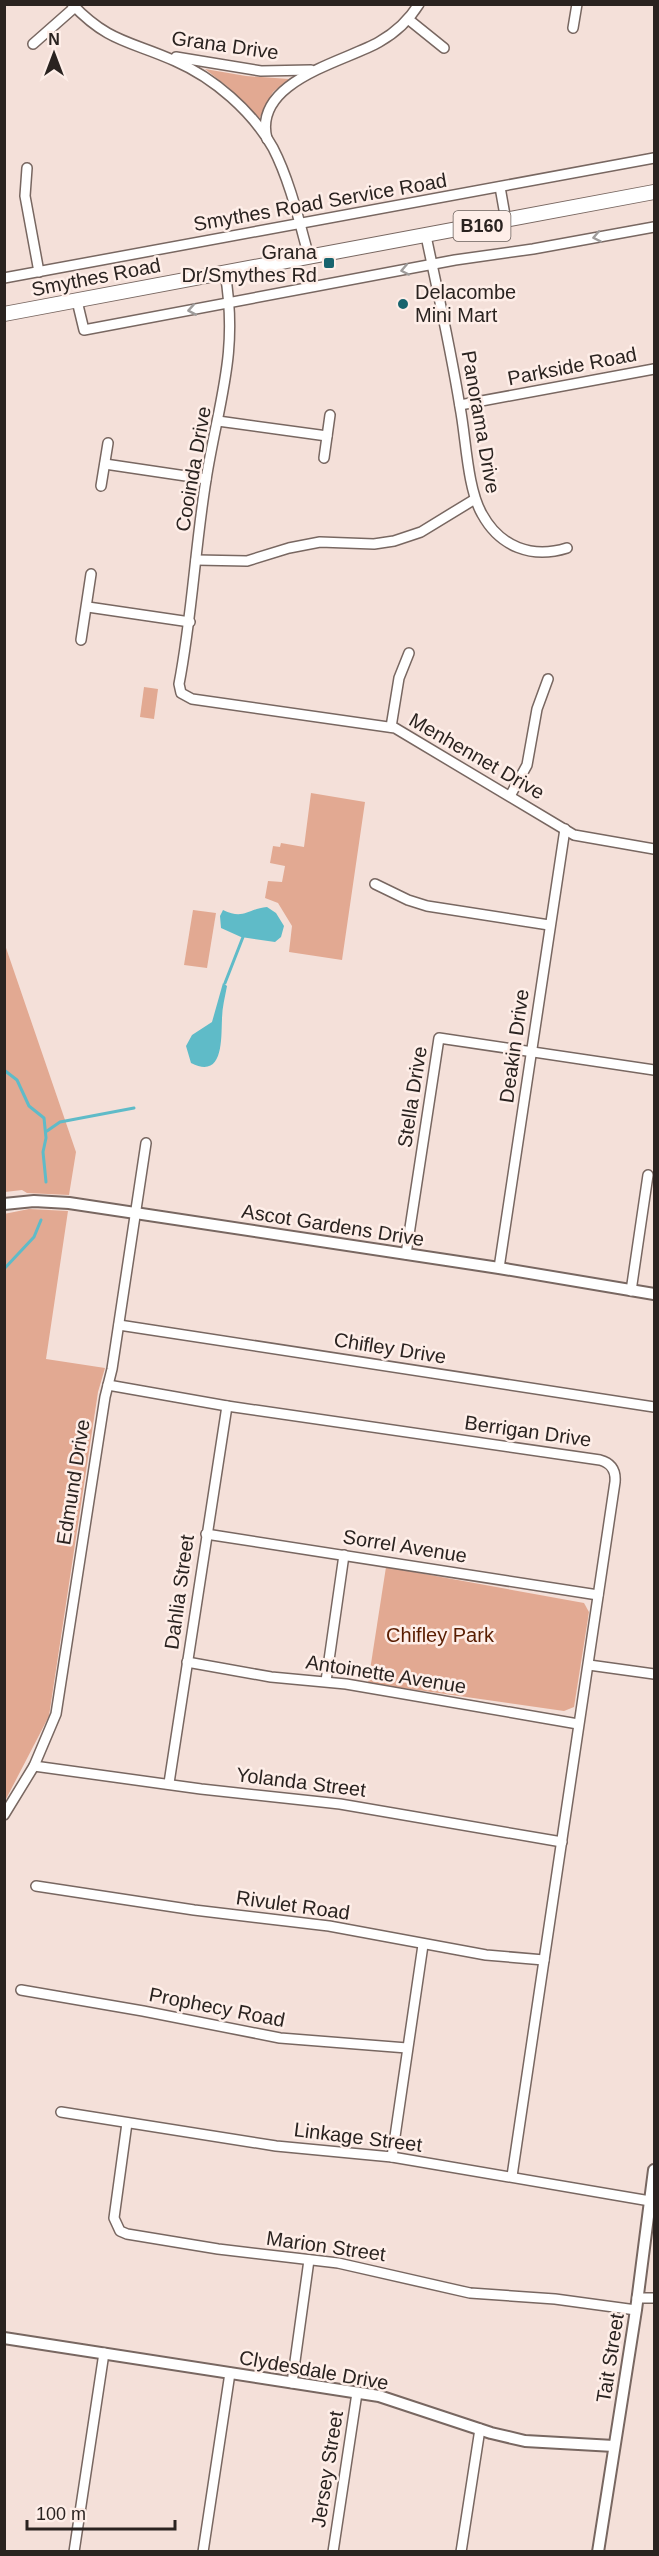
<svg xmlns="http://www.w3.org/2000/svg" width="659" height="2556" viewBox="0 0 659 2556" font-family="Arial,sans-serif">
<rect width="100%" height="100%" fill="#f4e0d9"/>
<g fill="#e2a992">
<polygon points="205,69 246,76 289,79 273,92 259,119 228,87"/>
<polygon points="144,687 158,689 154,719 140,717"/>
<polygon points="311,793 365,802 342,960 289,952 292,926 278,903 265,898 268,881 282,882 285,866 270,863 273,846 280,847 281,843 304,847"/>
<polygon points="193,910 216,913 207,968 184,965"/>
<polygon points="4,942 76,1152 69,1195 27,1193 22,1190 5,1192"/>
<polygon points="29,1209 68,1211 46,1359 105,1368 98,1392 49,1716 5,1801 4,1214"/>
<polygon points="386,1567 584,1603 589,1612 574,1707 564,1711 368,1683"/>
</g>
<g fill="#5fbbc8">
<path d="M267,907L276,913L284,926L281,937L275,942L241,937L221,928L220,916L223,910C244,920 247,909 267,907Z"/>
<path d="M223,983L227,986C225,997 222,1008 222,1019C221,1038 224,1080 191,1063L186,1046L192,1035L212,1022Z"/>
</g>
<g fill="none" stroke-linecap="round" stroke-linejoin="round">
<g stroke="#5fbbc8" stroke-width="3">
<polyline points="225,983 243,937"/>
<polyline points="4,1070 17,1080 29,1106 44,1118 46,1138 43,1152 46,1182"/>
<polyline points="47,1131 60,1122 134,1108"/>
<polyline points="4,1269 34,1237 41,1220"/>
</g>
<defs>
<g id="minor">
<path d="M72,4C109,43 131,41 175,61C214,78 252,111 273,148C290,181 299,221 309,257"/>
<polyline points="408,19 444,48"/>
<polyline points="573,28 577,4"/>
<polyline points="33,44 75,7"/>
<polyline points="176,57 261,71 311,70"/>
<path d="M267,139C252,81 344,62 379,42C395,33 409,20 419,4"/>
<polyline points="27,168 25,196 39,272"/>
<polyline points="500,187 506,221"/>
<path d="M426,236C438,293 451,350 460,407C466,437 467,488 482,514C500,547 532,559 567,548"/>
<path d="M225,273C239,354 218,403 206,480C195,548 192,617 179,684L181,693L192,699L395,728L574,835L654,849"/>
<polyline points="4,278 654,158"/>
<polyline points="77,301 84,330 455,260 533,249 654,227"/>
<polyline points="460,405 654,369"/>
<polyline points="218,421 327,436"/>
<polyline points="324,458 330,415"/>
<polyline points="105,464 206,479"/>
<polyline points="101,486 108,443"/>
<polyline points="196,560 247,561 289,548 320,542 374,544 394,541 421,532 475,499"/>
<polyline points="88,607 190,622"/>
<polyline points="81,640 91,574"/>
<polyline points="391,727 399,678 409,653"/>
<polyline points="510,796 527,765 537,709 548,679"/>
<polyline points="375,884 408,900 427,906 549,925"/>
<polyline points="406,1254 439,1038 654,1070"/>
<polyline points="499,1268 565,829"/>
<polyline points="631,1291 648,1175"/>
<polyline points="119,1325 654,1407"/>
<path d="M108,1385L227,1406L600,1460C611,1463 616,1470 615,1482L512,2176"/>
<polyline points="206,1534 598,1595"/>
<polyline points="187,1662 271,1677 346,1684 578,1724"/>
<polyline points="589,1665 654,1674"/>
<polyline points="326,1681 344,1555"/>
<polyline points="34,1766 201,1789 340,1804 562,1842"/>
<polyline points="169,1783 227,1406"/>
<polyline points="4,1815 34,1766 56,1714 105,1397 112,1369 146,1143"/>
<polyline points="36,1886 194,1910 329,1926 486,1955 544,1960"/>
<polyline points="21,1990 143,2011 280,2038 407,2048"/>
<polyline points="61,2112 276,2146 392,2157 650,2201"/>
<polyline points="127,2123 114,2218 120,2231 127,2234 218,2249 338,2263 470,2293 555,2299 636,2310"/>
<polyline points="392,2157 423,1945"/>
<polyline points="637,2298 654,2298"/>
<polyline points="292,2383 309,2260"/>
<polyline points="74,2552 104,2353"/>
<polyline points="203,2552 230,2373"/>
<polyline points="333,2552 357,2393"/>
<polyline points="461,2552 480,2429"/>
</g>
<g id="tertiary">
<polyline points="4,1204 34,1201 69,1203 499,1268 654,1294"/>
<polyline points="4,2338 379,2396 491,2433 525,2441 614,2446"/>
<polyline points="598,2552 636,2310 654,2170"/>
</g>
<polyline id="primary" points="4,314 654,192"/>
</defs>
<use href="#minor" stroke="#786761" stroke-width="12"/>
<use href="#tertiary" stroke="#786761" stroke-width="14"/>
<use href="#primary" stroke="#786761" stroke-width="16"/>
<use href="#minor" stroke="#fff" stroke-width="9"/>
<use href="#tertiary" stroke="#fff" stroke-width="10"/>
<use href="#primary" stroke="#fff" stroke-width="14"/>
</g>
<defs><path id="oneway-chevron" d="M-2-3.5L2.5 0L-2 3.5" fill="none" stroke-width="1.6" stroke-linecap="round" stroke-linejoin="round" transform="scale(1.5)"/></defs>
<g stroke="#9f9c9b">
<use href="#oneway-chevron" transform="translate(597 237) rotate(169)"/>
<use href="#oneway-chevron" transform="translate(405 270) rotate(169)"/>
<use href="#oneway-chevron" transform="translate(192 310) rotate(170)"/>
</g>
<g fill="#18646e" stroke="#feeee8" stroke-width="2">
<rect x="323" y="257" width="12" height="12" rx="3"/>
<circle cx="403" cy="304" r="6"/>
</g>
<g text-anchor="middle" stroke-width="5" stroke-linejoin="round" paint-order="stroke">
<rect fill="#feeee8" stroke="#6a605c" stroke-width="1.5" x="453.5" y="211" width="57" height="30" rx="4.5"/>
<g font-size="18" font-weight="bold" fill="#2a2320">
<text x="482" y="232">B160</text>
</g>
<g font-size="20" fill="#2a2320" stroke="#feeee8">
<text transform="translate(225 45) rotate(8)" y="7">Grana Drive</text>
<text transform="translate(320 202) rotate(-10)" y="7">Smythes Road Service Road</text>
<text transform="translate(96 277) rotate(-11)" y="7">Smythes Road</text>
<text transform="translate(572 366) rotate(-11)" y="7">Parkside Road</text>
<text transform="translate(481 422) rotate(80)" y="7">Panorama Drive</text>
<text transform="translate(193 469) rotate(-80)" y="7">Cooinda Drive</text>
<text transform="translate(477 756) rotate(30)" y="7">Menhennet Drive</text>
<text transform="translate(514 1046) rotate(-82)" y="7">Deakin Drive</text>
<text transform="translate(412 1097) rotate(-81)" y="7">Stella Drive</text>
<text transform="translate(333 1225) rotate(9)" y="7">Ascot Gardens Drive</text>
<text transform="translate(390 1348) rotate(9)" y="7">Chifley Drive</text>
<text transform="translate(528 1431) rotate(8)" y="7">Berrigan Drive</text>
<text transform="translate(73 1482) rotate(-81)" y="7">Edmund Drive</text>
<text transform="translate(405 1546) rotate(9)" y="7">Sorrel Avenue</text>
<text transform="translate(179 1592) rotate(-82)" y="7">Dahlia Street</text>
<text transform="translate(386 1674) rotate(9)" y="7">Antoinette Avenue</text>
<text transform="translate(301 1782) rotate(7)" y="7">Yolanda Street</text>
<text transform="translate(293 1905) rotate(8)" y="7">Rivulet Road</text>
<text transform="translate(217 2007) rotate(11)" y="7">Prophecy Road</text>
<text transform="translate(358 2137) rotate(7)" y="7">Linkage Street</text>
<text transform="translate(326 2246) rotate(8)" y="7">Marion Street</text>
<text transform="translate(610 2358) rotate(-81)" y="7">Tait Street</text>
<text transform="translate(314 2370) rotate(10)" y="7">Clydesdale Drive</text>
<text transform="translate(327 2469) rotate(-81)" y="7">Jersey Street</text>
</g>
<g font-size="20" fill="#2a2320" stroke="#feeee8" text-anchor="end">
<text x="317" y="259">Grana<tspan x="317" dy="23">Dr/Smythes Rd</tspan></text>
<text x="415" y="299" text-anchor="start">Delacombe<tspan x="415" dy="23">Mini Mart</tspan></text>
</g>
<g font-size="20" fill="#591d01" stroke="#feeee8">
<text x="440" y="1642">Chifley Park</text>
</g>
</g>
<rect width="659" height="2556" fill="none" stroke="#2a2320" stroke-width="12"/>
<g transform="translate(54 54)" stroke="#feeee8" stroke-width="4.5" paint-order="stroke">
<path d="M0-4.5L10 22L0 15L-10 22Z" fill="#2a2320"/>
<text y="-9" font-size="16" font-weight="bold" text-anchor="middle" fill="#2a2320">N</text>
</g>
<path d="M27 2520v9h148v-9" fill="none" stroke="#2a2320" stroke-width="3"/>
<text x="36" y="2520" font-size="18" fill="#2a2320" stroke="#feeee8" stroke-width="4.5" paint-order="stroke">100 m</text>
</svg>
